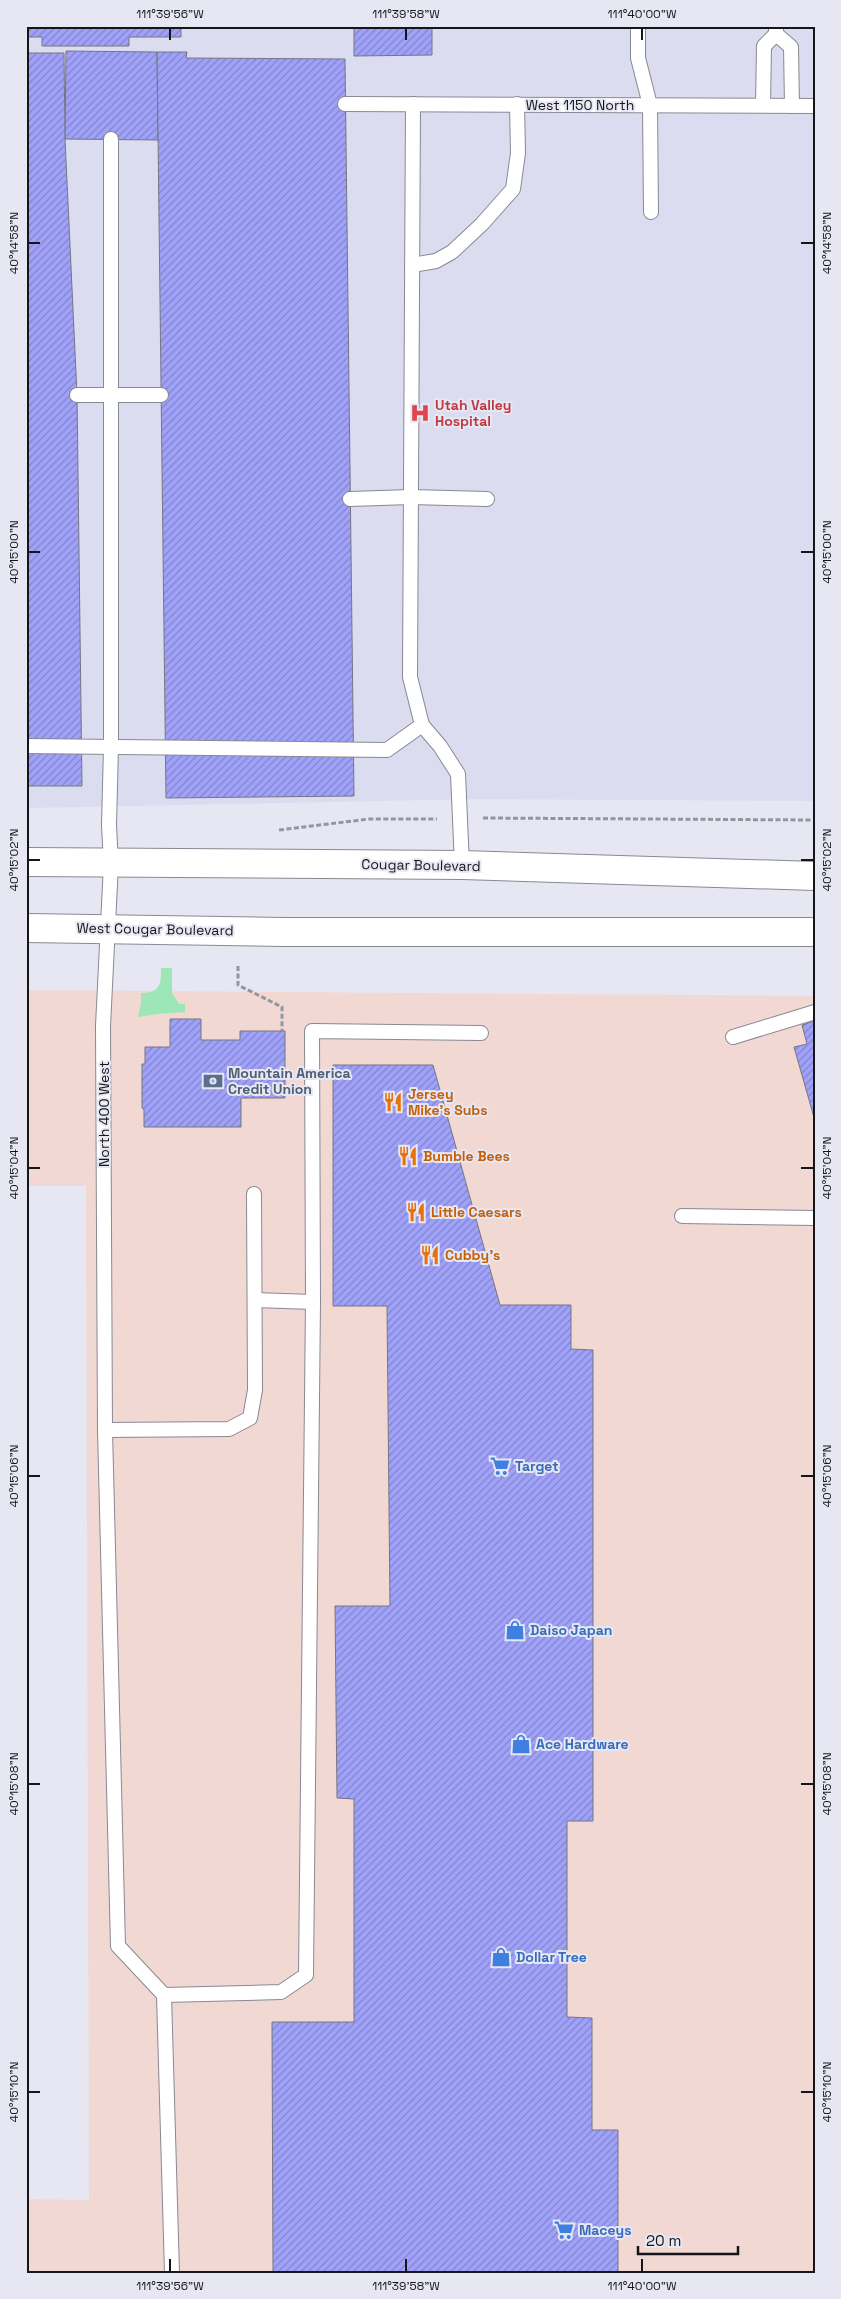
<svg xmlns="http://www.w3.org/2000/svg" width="841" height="2299" viewBox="0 0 841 2299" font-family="'Space Grotesk',sans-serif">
<defs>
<pattern id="building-hatch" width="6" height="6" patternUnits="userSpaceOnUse" patternTransform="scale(1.25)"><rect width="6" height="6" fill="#a0a2fa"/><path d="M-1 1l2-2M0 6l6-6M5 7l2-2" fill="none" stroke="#8183ca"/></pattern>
</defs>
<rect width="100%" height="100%" fill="#e6e7f2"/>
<polygon fill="#f2d8d3" points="26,990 815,996 815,2273 26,2273 26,2199 89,2200 86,1186 26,1186"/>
<polygon fill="#dbdcef" points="26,26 815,26 815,801 480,799 26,808"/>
<path fill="#9de6b5" d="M161,968H172V993L179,1004H185V1012L156,1014L138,1017L141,1003V993C160,993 161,985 161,968Z"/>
<g fill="url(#building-hatch)" stroke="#757680">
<polygon points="26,26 181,26 181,37 129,37 129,46 42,46 42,37 26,37"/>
<polygon points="354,26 432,26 432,55 354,56"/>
<polygon points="66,51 157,52 158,140 65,139"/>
<polygon points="157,52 187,52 186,58 345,59 354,796 166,798"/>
<polygon points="26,53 64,53 65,139 77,395 82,786 26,786"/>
<polygon points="170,1019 201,1019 201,1040 240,1040 240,1031 285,1031 285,1098 241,1098 241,1127 144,1127 144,1110 142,1108 142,1064 145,1064 145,1047 170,1047"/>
<polygon points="815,1021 815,1121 794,1047 807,1044 802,1025"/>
<polygon points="333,1065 433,1065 500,1305 571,1305 571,1349 593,1350 593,1821 567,1821 567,2017 592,2018 592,2130 618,2130 618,2273 273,2273 272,2022 354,2022 354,1799 337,1798 335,1606 390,1606 387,1306 333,1306"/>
</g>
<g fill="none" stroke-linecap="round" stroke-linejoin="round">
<defs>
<g id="service">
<polyline points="638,26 638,58 650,105 651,212"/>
<polyline points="776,34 791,47 792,106"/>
<polyline points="345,104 815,106"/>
<polyline points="413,104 410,677 422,725"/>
<polyline points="763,105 764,46 776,34 776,26"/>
<polyline points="111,139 111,747 109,825 111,864 103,1026 105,1430 118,1946 164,1995 172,2273"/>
<polyline points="412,265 436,261 452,252 482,224 513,189 518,153 517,104"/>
<polyline points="77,395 161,395"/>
<polyline points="350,499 411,497 487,499"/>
<polyline points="26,746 387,750 422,725 440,746 458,774 462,865"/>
<polyline points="733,1037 815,1012"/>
<polyline points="682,1216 815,1218"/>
<polyline points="255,1300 313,1302"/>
<polyline points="105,1430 229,1429 250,1418 255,1390 254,1194"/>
<polyline points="164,1995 281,1992 306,1975 313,1302 312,1031 481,1033"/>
</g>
<g id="primary">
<polyline points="26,862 462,865 815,876"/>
<polyline points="26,928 284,932 815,932"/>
</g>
</defs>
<use href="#service" stroke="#888993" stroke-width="16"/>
<use href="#primary" stroke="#888993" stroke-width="30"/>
<g stroke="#94959d" stroke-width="3" stroke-dasharray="5 2.5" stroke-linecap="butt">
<polyline points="483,818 815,820"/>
<polyline points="279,830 369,819 437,819"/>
<polyline points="238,966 238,985 282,1007 282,1031"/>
</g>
<use href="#service" stroke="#fff" stroke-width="14"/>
<use href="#primary" stroke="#fff" stroke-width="28"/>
</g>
<path fill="none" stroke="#16161a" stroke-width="2" d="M170,28V40M406,28V40M642,28V40M28,243H40M801,243H814M28,552H40M801,552H814M28,860H40M801,860H814M28,1168H40M801,1168H814M28,1476H40M801,1476H814M28,1784H40M801,1784H814M28,2092H40M801,2092H814M170,2259V2272M406,2259V2272M642,2259V2272"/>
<defs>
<symbol id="hospital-bare" viewBox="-9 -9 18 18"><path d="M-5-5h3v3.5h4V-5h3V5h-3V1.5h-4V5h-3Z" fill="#e0444e" stroke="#e6e7f2" stroke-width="2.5" paint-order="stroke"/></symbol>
<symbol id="bank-bare" viewBox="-9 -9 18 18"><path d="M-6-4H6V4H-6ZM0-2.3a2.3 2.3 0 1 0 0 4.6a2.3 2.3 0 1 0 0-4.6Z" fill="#5c6f8a" stroke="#e6e7f2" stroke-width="2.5" paint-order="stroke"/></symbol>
<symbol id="restaurant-bare" viewBox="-9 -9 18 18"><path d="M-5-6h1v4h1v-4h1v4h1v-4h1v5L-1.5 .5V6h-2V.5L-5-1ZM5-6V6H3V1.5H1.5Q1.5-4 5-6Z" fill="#e8710a" stroke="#e6e7f2" stroke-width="2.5" paint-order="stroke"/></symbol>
<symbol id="supermarket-bare" viewBox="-9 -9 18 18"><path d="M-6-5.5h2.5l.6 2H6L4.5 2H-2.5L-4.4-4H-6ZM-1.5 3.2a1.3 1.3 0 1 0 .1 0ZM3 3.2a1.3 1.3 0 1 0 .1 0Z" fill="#3f7fe0" stroke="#e6e7f2" stroke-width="2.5" paint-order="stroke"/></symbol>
<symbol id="shop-bare" viewBox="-9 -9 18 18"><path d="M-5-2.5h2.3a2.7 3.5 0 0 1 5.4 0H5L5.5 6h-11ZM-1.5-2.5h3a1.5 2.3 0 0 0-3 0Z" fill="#3f7fe0" stroke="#e6e7f2" stroke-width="2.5" paint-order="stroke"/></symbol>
</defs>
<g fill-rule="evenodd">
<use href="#hospital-bare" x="406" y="399" width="28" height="28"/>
<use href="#bank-bare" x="199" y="1067" width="28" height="28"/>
<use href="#restaurant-bare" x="379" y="1088" width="28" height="28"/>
<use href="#restaurant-bare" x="394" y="1142" width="28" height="28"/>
<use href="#restaurant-bare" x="402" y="1198" width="28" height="28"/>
<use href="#restaurant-bare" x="416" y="1241" width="28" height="28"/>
<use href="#supermarket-bare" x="486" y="1452" width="28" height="28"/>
<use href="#shop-bare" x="501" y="1616" width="28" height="28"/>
<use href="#shop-bare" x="507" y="1730" width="28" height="28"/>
<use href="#shop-bare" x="487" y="1943" width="28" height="28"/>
<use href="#supermarket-bare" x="550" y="2216" width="28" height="28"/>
</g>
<g text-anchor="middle" stroke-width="4" stroke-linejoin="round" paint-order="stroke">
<g font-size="14" fill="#16161a" stroke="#e6e7f2">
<text x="580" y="110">West 1150 North</text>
<text transform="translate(421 865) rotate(1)" y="5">Cougar Boulevard</text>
<text transform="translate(155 929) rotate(1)" y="5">West Cougar Boulevard</text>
<text transform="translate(104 1114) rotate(-90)" y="5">North 400 West</text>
</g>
<g font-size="14" font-weight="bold" fill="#be3a42" stroke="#e6e7f2" text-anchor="start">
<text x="435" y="410">Utah Valley<tspan x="435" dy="16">Hospital</tspan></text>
</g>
<g font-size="14" font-weight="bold" fill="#4e5e75" stroke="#e6e7f2" text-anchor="start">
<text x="228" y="1078">Mountain America<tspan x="228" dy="16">Credit Union</tspan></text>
</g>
<g font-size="14" font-weight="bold" fill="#c56008" stroke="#e6e7f2" text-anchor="start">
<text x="408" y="1099">Jersey<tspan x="408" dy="16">Mike's Subs</tspan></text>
<text x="423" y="1161">Bumble Bees</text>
<text x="431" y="1217">Little Caesars</text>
<text x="445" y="1260">Cubby's</text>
</g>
<g font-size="14" font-weight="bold" fill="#366cbe" stroke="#e6e7f2" text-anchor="start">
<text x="515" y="1471">Target</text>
<text x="530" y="1635">Daiso Japan</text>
<text x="536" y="1749">Ace Hardware</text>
<text x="516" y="1962">Dollar Tree</text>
<text x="579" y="2235">Maceys</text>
</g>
</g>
<rect width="841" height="2299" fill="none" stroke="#e6e7f2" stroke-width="55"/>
<path d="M638 2246v8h100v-8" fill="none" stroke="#16161a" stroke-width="2.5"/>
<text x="646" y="2246" font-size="15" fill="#16161a" stroke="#e6e7f2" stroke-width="4" paint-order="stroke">20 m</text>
<rect x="28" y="28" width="786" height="2244" fill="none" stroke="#16161a" stroke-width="2"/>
<g font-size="12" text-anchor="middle" fill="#16161a">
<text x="170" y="18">111°39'56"W</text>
<text x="406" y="18">111°39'58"W</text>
<text x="642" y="18">111°40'00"W</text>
<text transform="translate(827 243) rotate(-90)" y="4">40°14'58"N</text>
<text transform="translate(14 243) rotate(-90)" y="4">40°14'58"N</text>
<text transform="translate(827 552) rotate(-90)" y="4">40°15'00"N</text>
<text transform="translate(14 552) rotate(-90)" y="4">40°15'00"N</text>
<text transform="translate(14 860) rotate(-90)" y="4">40°15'02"N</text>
<text transform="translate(827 860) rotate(-90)" y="4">40°15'02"N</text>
<text transform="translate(14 1168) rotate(-90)" y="4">40°15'04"N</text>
<text transform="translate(827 1168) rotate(-90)" y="4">40°15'04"N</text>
<text transform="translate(827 1476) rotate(-90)" y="4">40°15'06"N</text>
<text transform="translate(14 1476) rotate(-90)" y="4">40°15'06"N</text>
<text transform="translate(827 1784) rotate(-90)" y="4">40°15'08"N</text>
<text transform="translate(14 1784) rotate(-90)" y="4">40°15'08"N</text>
<text transform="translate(827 2092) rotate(-90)" y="4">40°15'10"N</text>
<text transform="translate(14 2092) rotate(-90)" y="4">40°15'10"N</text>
<text x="170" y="2290">111°39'56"W</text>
<text x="406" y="2290">111°39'58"W</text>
<text x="642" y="2290">111°40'00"W</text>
</g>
</svg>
